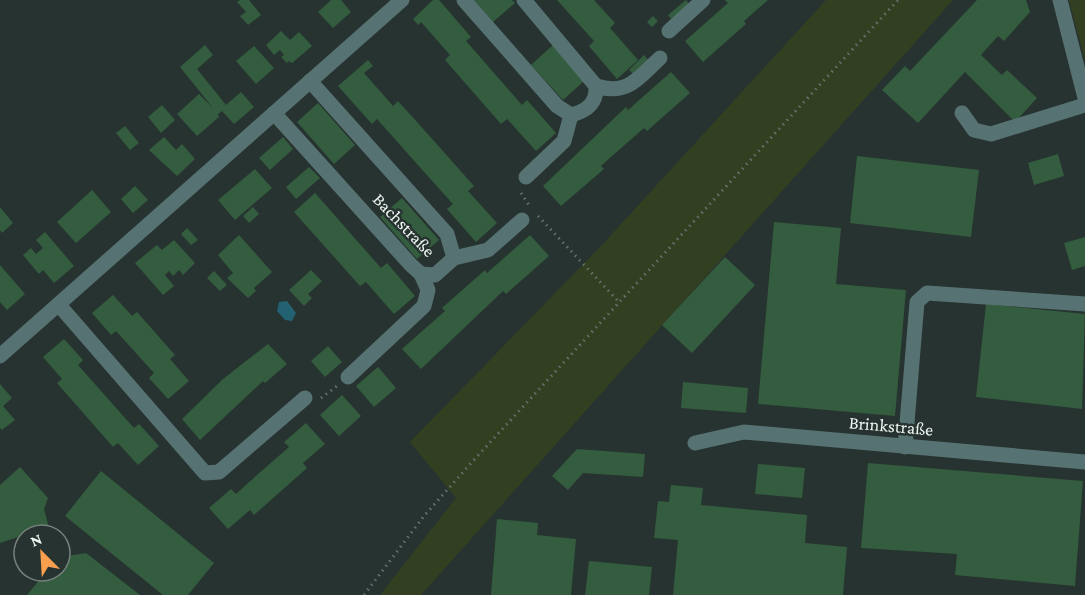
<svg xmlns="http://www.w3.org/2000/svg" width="1085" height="595" viewBox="0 0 1085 595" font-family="'Crimson Pro',serif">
<rect width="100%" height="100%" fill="#273330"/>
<g fill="#324021">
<polygon points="826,0 953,0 421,595 380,595 456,498 410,442 601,246"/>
<polygon points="1069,0 1085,0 1085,60"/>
</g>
<polygon fill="#236273" points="287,301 296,313 292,321 285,320 277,311 279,302"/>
<g fill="#335d3e">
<polygon points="240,0 249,0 261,15 248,25 240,16 246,12 237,2"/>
<polygon points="331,0 341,0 351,12 333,28 318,12"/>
<polygon points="433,0 439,0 471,37 466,41 522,105 527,100 556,133 536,151 507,119 501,124 445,60 450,55 421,22 418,25 413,19"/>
<polygon points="474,0 512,0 515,3 493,22"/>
<polygon points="557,0 594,0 615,23 610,28 638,60 617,79 589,46 594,41"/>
<polygon points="686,0 691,6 673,21 668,15"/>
<polygon points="725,0 768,0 744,21 746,24 703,62 685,41 728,3"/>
<polygon points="977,0 1026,0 1030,12 1004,41 998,36 981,55 1002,75 1007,70 1037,98 1015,122 965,72 918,123 882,90 905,66 910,71"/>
<polygon points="653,16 658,21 652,27 647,22"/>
<polygon points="281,31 290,40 299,32 312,46 292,63 289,61 287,63 281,57 284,55 280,50 274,55 266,45"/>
<polygon points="205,45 213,55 197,69 226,105 241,92 254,107 234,124 222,111 218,114 219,117 197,136 177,114 199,94 213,108 180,67"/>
<polygon points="553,45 584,81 563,100 531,65"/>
<polygon points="254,46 274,68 256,84 236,61"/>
<polygon points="644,55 650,62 635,76 629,70"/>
<polygon points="368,60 373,66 364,73 393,106 398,101 417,122 474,186 468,191 497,223 476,242 447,209 453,204 425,173 377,119 372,124 338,86"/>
<polygon points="671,72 690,93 647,131 644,128 612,156 601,166 604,169 561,206 543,186 626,107 628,110"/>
<polygon points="318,103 355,145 334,164 297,122"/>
<polygon points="162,105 175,120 161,133 148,117"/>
<polygon points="125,126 139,143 130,150 116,133"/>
<polygon points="164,137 176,150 182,144 195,159 177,176 149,150"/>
<polygon points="283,137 293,149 270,170 259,158"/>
<polygon points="1058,154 1064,176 1034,185 1028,163"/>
<polygon points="857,156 979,170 971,237 850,223"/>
<polygon points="309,167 320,178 296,199 286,187"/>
<polygon points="255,169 272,188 235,220 218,200"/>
<polygon points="135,186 148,200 133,213 121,199"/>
<polygon points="92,190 111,212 76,243 57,222"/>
<polygon points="315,193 381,268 387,263 415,296 394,314 366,282 360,286 294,212"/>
<polygon points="402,198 439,240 417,259 380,217"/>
<polygon points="0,207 13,223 2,233 0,230"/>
<polygon points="253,207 259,214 249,223 243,216"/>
<polygon points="774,222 841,228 836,284 906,290 895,416 758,404"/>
<polygon points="187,228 198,240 191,245 181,234"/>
<polygon points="45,232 74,266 54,283 43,270 39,274 23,255 31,248 36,254 43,248 36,240"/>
<polygon points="239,235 272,272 254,288 256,291 248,298 227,278 233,273 218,255"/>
<polygon points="530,235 549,256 506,294 503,291 421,369 402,349 445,311 442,308 485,270 487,273"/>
<polygon points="1085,237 1085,266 1072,270 1064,243"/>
<polygon points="174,240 195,263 183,275 179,270 173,276 169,271 165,275 174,286 163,295 135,263 157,245 162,250"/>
<polygon points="725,257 755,285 692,353 662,325"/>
<polygon points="0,265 25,294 7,310 0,302"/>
<polygon points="311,270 322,281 308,294 312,298 304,306 289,290"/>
<polygon points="214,271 227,285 220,291 207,278"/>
<polygon points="113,295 132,316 137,312 175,355 170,359 189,381 168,399 149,378 154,373 116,331 111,335 92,313"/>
<polygon points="986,304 1085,314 1082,409 976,397"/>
<polygon points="64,339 83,360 78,365 125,418 134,428 139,424 159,446 138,465 118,443 113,447 57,383 62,379 43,357"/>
<polygon points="268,344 287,364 265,383 263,381 200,440 182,419 223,379"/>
<polygon points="328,346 342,362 325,377 311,361"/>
<polygon points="378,367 396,388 374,407 356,386"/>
<polygon points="683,382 748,388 746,413 681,408"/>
<polygon points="0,384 12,398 3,406 15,420 2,430 0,428"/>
<polygon points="342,395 361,416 339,436 320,415"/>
<polygon points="306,423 325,444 303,463 307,468 254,515 250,510 228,529 209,508 231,489 236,494 257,475 289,447 284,442"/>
<polygon points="577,449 645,454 643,477 583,473 568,490 552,476"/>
<polygon points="868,463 1083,481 1075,586 955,575 957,554 861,548"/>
<polygon points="758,464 805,468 802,498 755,494"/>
<polygon points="20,467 48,498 44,509 50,532 24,535 0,543 0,485"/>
<polygon points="101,471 214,563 188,595 163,595 65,516"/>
<polygon points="671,485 703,488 701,505 807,515 805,543 847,547 843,595 673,595 678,540 654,538 658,501 669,502"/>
<polygon points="497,519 538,523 537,535 576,539 571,595 491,595"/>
<polygon points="86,553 140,595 27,595 47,571 60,571 60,557"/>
<polygon points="589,561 652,567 649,595 585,595"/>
</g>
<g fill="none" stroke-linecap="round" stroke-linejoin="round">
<g stroke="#66716e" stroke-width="3" stroke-dasharray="1.5 4.5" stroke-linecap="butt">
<polyline points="521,193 529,205"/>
<polyline points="538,216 619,302"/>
<polyline points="321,398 337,386"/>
<polyline points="364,595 424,516 472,462 898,0"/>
</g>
<g stroke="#577272" stroke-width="15">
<path d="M464,0L557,106L571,115C587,111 597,103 596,86L524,0"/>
<polyline points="1060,0 1085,98"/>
<polyline points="669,31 703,0"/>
<path d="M596,86C628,96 638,78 660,58"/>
<polyline points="274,113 411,265 421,274 435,275 454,258 447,234 310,81"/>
<polyline points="962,113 974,130 991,134 1085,105"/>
<polyline points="526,177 564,141 571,115"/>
<polyline points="454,258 488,250 522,220"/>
<polyline points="59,305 205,473 219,472 305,398"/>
<polyline points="0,356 402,0"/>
<polyline points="348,377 424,306 428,290 421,274"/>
<polyline points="695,443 744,432 1085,462"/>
<polyline points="905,447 917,302 927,293 1085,304"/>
</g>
</g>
<g text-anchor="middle" stroke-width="5" stroke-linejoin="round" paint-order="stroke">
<g font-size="18" fill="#eef5f3" stroke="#273330">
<text transform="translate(404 225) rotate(46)" y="6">Bachstraße</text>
<text transform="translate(891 426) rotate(5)" y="6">Brinkstraße</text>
</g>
</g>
<g transform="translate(42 553) rotate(336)"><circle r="28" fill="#273330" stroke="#77817e" stroke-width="1.5"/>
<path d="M0-4.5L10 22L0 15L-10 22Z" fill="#fa9f4e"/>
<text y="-9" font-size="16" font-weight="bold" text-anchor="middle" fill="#eef5f3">N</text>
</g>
</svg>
